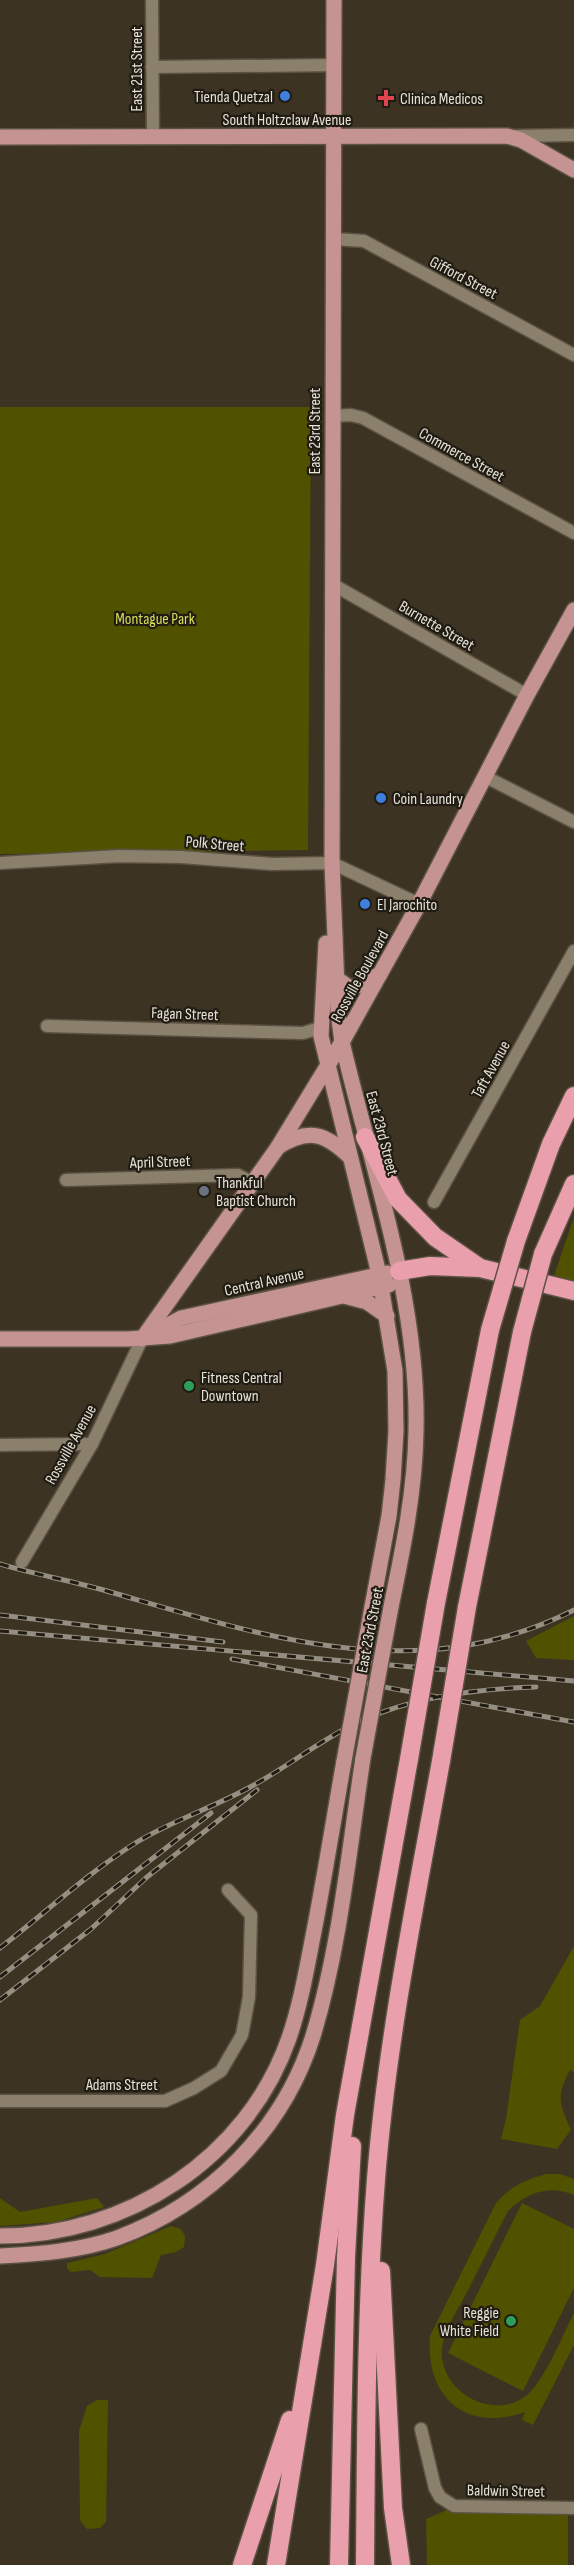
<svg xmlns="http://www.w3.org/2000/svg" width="574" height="2565" viewBox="0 0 574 2565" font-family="'Sofia Sans Condensed',sans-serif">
<rect width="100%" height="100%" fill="#3d3322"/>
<g fill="#505200">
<polygon points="0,407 311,407 308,850 0,854"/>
<polygon points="574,1217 574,1281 554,1276"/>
<polygon points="574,1616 574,1660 536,1658 526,1641"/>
<path d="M574,1946V2072L570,2070C556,2097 559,2103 571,2130L557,2149L501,2139L506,2119L520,2020L540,2006Z"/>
<path d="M546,2174H560L574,2179V2195C549,2184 526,2193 508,2211C493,2240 479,2269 464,2298C456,2313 444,2330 442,2348C438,2390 491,2422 526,2396C544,2382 563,2334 574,2313V2345L533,2425L522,2420L525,2412C466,2433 425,2397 430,2336L496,2203C511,2186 525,2180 546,2174Z"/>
<polygon points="0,2198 20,2212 97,2198 104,2207 56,2222 0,2226"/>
<polygon points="522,2203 574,2229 574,2288 523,2391 448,2353"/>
<polygon points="171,2226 181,2229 185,2236 184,2247 176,2252 161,2255 152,2278 100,2277 90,2270 71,2272 67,2268 67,2263 105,2254"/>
<polygon points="97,2400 108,2400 106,2522 100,2528 87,2529 80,2520 79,2431 87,2406"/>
<polygon points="447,2510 568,2515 568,2565 427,2565 426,2519"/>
</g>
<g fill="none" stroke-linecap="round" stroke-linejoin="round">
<defs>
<g id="minor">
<polyline points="152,0 153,137"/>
<polyline points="152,67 335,65"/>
<polyline points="514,136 574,135"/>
<polyline points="334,239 364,241 574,355"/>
<polyline points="332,416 351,415 363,418 574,533"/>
<polyline points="332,584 527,695"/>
<polyline points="486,777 574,822"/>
<polyline points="0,863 119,856 181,857 272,864 332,863 419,904"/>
<polyline points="47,1026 303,1033 320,1028"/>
<polyline points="66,1180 238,1175 253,1183"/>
<polyline points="434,1202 574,951"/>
<polyline points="0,1445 92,1444"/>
<polyline points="22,1562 92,1444 142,1339"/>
<polyline points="0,2101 165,2101 194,2088 221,2071 242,2035 249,1997 251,1915 228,1890"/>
<polyline points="421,2429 435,2488 440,2497 454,2506 574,2508"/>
</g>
<g id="major">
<path d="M334,0L332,863L338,1012L342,1042C372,1170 419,1299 416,1431C415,1491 403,1549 391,1607"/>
<polyline points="0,137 507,136 521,140 574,170"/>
<polyline points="326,943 321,1036 379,1274 395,1371 396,1431 393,1480 389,1516 372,1607"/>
<polyline points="336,978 350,988 363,984 380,974"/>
<path d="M278,1147C309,1127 326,1134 350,1157"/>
<polyline points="344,1296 367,1302 387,1316"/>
<polyline points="150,1335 181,1318 387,1273"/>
<polyline points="0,1339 128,1339 170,1336 389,1285"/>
<polyline points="142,1339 278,1147 342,1042 419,904 527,695 574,610"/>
<path d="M0,2236C126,2236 247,2159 289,2038C301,2003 307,1967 314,1931C325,1874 334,1817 344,1761"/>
<path d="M0,2256C39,2254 80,2251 117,2238C209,2204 283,2131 313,2036C340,1947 349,1850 363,1758"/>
</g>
<g id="highway">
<polyline points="365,1137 398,1199 435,1237 480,1268"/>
<polyline points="516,1241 551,1144 574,1096"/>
<polyline points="543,1254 574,1184"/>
<polyline points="399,1271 430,1266 480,1268 574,1291"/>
<polyline points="436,1603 490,1330"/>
<polyline points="467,1607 522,1332"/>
<polyline points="381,2271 393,2508 401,2565"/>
<polyline points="242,2565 290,2420"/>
<polyline points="276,2565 325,2265 345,2115 409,1759"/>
<polyline points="339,2565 346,2257 352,2146"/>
<path d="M365,2565C366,2436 366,2307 376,2179C387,2039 416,1899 441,1761"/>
</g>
</defs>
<use href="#minor" stroke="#5b5243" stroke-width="15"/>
<use href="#major" stroke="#5b5243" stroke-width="18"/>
<use href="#highway" stroke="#5b5243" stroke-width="21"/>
<use href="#minor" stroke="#8b806c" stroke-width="12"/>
<use href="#major" stroke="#c49392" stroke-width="15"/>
<use href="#highway" stroke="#ea9fac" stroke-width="18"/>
<defs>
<g id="rail">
<path d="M0,1564C36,1575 74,1581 110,1592C267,1637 417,1689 574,1610"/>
<polyline points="0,1615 223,1642"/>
<polyline points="0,1631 574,1681"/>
<polyline points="232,1659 574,1722"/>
<path d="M0,1948C45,1913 89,1872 137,1842C173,1820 215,1807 252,1786C287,1767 318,1742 354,1724C410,1697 474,1689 536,1687"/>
<polyline points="0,1977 211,1813"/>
<polyline points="0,2000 91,1929 147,1877 257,1790"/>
</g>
</defs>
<use href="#rail" stroke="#968e81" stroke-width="5"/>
<use href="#rail" stroke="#201c14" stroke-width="3" stroke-dasharray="9" stroke-linecap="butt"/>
<defs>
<g id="major-bridge">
<polyline points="363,1758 391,1607"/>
<polyline points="344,1761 372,1607"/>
</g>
<g id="highway-bridge">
<polyline points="490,1330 516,1241"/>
<polyline points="522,1332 543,1254"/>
<polyline points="409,1759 436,1603"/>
<polyline points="441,1761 467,1607"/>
</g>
</defs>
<use href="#major-bridge" stroke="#5b5243" stroke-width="18" stroke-linecap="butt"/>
<use href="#highway-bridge" stroke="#5b5243" stroke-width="21" stroke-linecap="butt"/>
<use href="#major-bridge" stroke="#c49392" stroke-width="15"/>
<use href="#highway-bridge" stroke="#ea9fac" stroke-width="18"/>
</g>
<g fill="#3f7fe0" stroke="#201c14" stroke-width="2">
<circle cx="285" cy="96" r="6"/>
<circle cx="381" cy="798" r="6"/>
<circle cx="365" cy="904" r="6"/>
</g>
<path fill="#e0444e" stroke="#201c14" stroke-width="2" d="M383 89h6v6h6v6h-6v6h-6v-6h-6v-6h6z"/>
<circle fill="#6b7280" stroke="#201c14" stroke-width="2" cx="204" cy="1191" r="6"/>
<g fill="#2e9e5b" stroke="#201c14" stroke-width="2">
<circle cx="189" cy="1386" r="6"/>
<circle cx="511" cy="2321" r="6"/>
</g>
<g text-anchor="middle" stroke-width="4.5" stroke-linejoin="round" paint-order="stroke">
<g font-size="16" fill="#e7e1d6" stroke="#201c14">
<text transform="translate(136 69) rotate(-90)" y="6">East 21st Street</text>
<text x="287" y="125">South Holtzclaw Avenue</text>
<text transform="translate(464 277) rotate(28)" y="6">Gifford Street</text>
<text transform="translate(314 431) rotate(-90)" y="6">East 23rd Street</text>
<text transform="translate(462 454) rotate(29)" y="6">Commerce Street</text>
<text transform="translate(437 625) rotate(30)" y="6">Burnette Street</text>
<text transform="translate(215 843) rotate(5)" y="6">Polk Street</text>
<text transform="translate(359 976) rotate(-61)" y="6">Rossville Boulevard</text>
<text transform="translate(185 1013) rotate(2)" y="6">Fagan Street</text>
<text transform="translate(490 1069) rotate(-61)" y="6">Taft Avenue</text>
<text transform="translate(383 1133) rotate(75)" y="6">East 23rd Street</text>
<text transform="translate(160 1161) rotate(-2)" y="6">April Street</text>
<text transform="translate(264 1281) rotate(-13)" y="6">Central Avenue</text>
<text transform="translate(70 1444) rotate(-61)" y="6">Rossville Avenue</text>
<text transform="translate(369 1630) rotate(-79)" y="6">East 23rd Street</text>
<text x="122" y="2090">Adams Street</text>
<text transform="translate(506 2490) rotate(1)" y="6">Baldwin Street</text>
</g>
<g font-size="16" fill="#e7e1d6" stroke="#201c14" text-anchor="start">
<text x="273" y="102" text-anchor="end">Tienda Quetzal</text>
<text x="400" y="104">Clinica Medicos</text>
<text x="393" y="804">Coin Laundry</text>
<text x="377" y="910">El Jarochito</text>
<text x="216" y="1188">Thankful<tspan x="216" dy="18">Baptist Church</tspan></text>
<text x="201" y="1383">Fitness Central<tspan x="201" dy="18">Downtown</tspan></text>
<text x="499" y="2318" text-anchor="end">Reggie<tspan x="499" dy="18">White Field</tspan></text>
</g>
<g font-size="16" fill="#d8dd58" stroke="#201c14">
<text x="155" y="624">Montague Park</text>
</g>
</g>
</svg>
